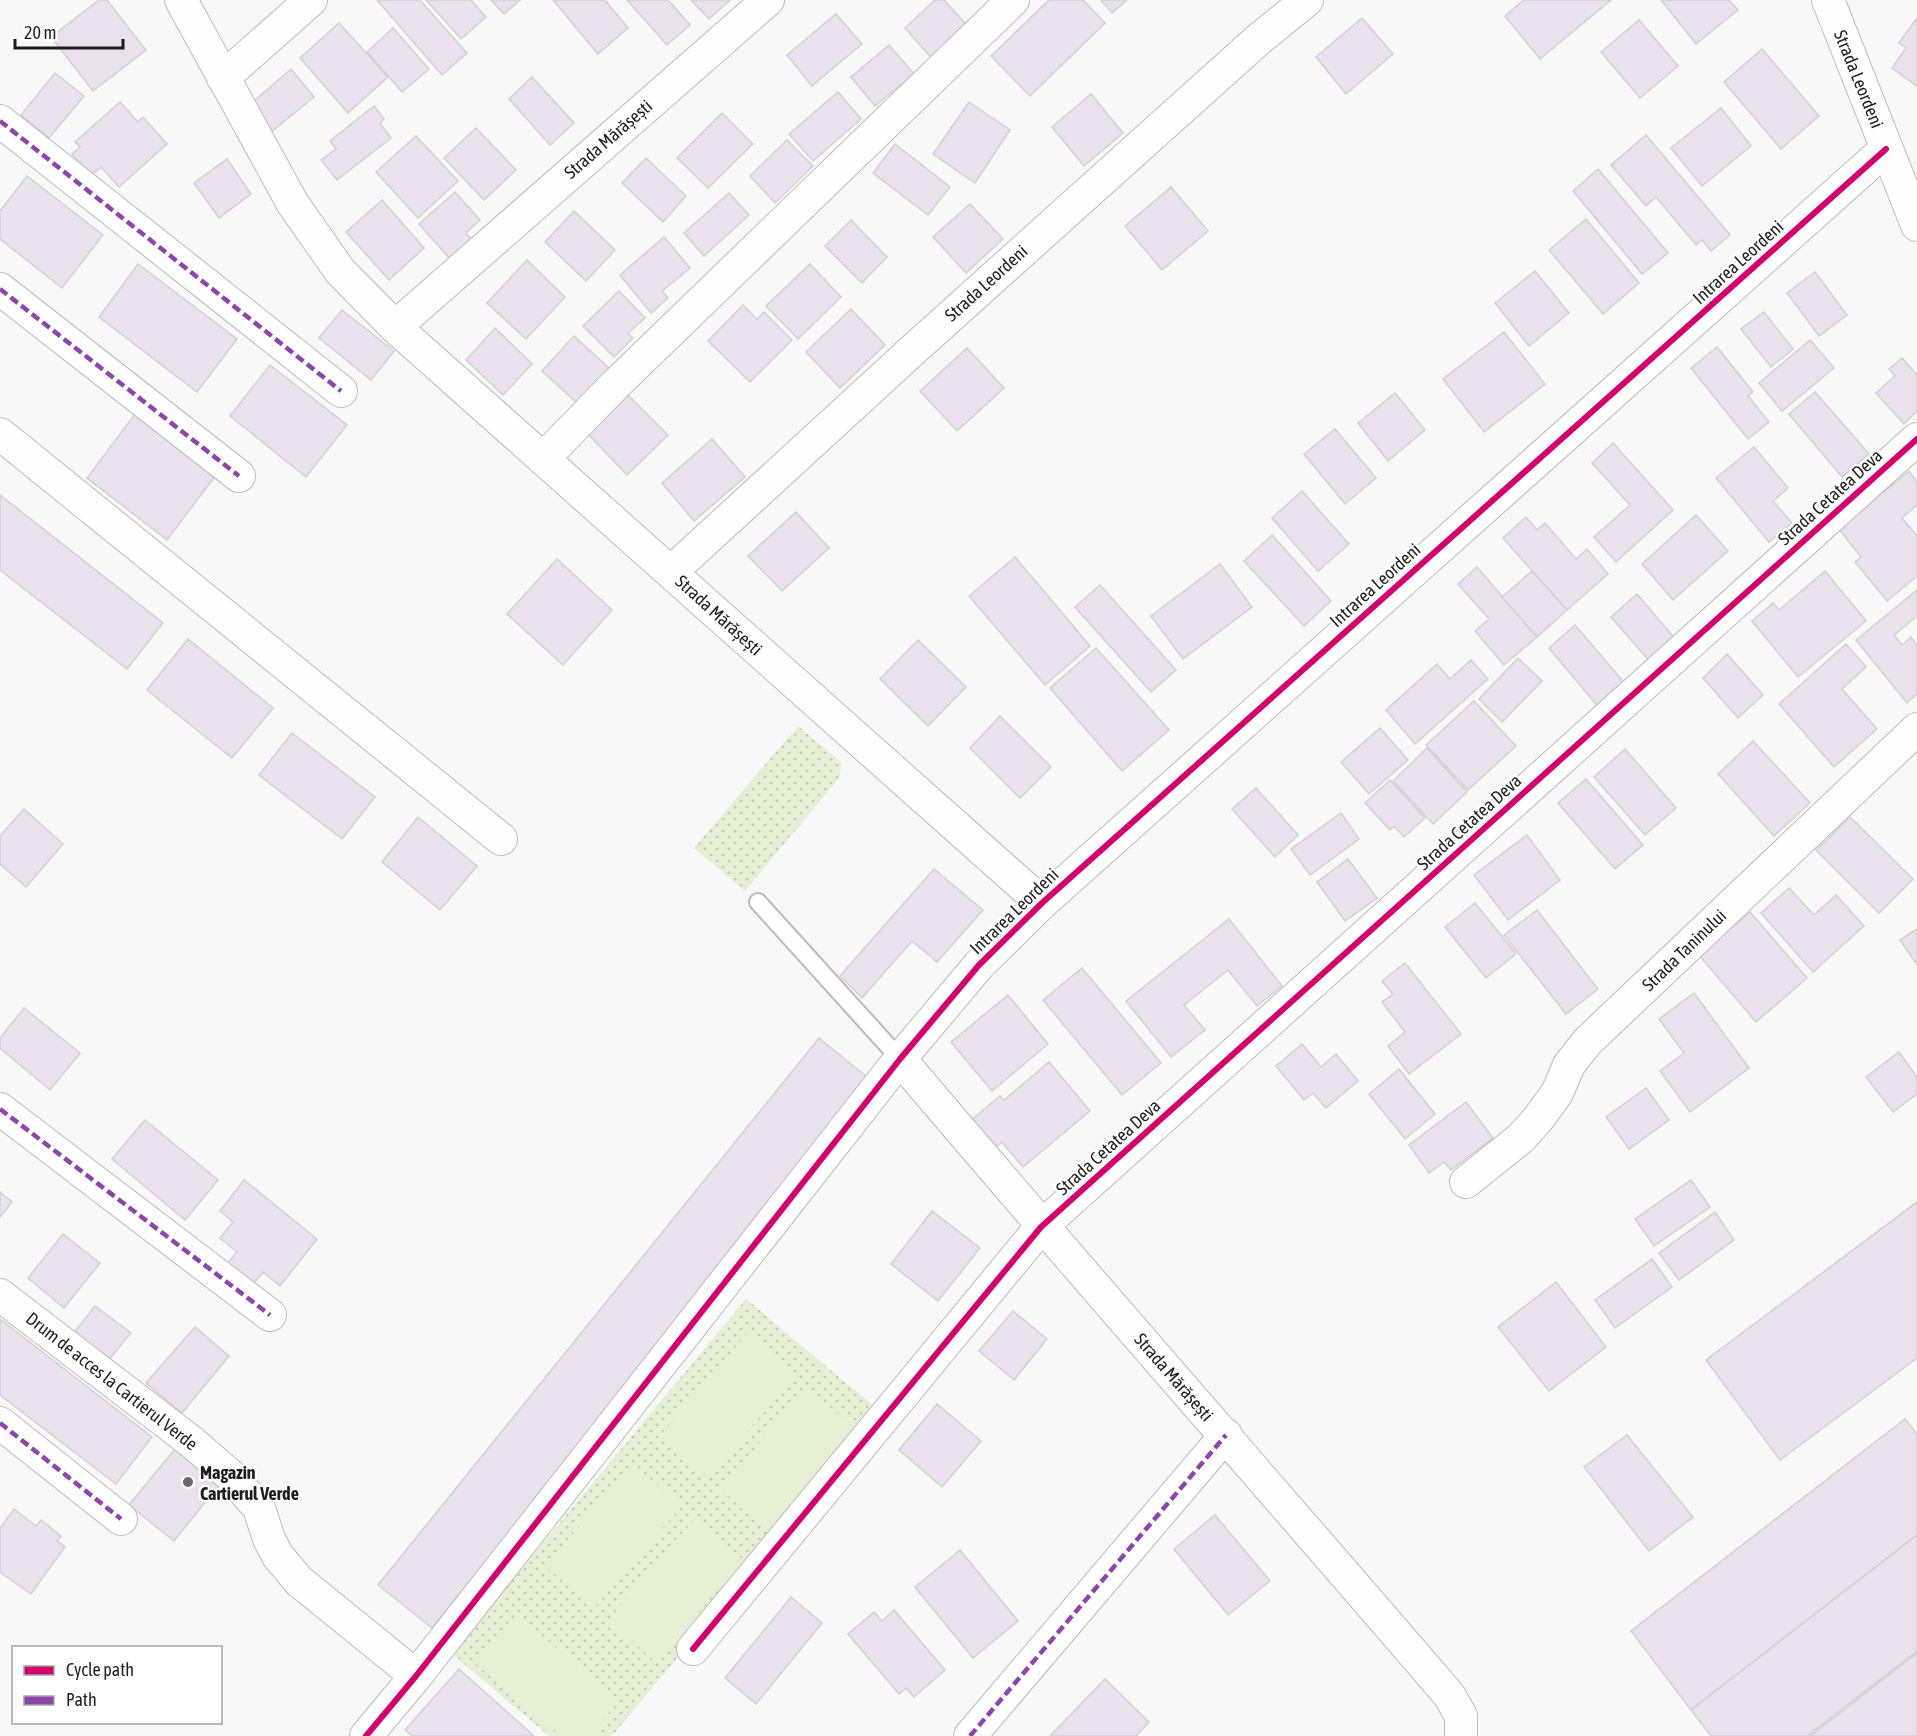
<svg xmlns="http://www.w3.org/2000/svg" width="1917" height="1736" viewBox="0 0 1917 1736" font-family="'Asap Condensed',sans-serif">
  <defs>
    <pattern id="park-dots" width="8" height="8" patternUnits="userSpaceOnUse" patternTransform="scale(1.5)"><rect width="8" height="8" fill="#e4efd4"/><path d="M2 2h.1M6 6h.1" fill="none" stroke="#c3ccb6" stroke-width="1.8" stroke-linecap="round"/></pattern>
  </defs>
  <rect width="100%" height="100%" fill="#f8f8f8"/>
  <g fill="url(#park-dots)">
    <polygon points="798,726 841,762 840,777 745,891 694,848"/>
    <polygon points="746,1299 882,1413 612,1736 549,1736 451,1653"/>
  </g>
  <g fill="#e4efd4">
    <polygon points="748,1333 796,1375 709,1477 660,1435"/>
    <polygon points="807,1387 856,1429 768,1531 720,1489"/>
    <polygon points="633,1464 682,1506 594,1608 545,1566"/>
    <polygon points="695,1518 743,1560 656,1662 608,1620"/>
    <polygon points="516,1614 619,1701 590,1736 561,1736 475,1663"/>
  </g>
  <g fill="#ebe1ee" stroke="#d2d1d2" stroke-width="1.5">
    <polygon points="99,0 107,0 146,50 93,91 51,37"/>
    <polygon points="377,0 420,0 467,53 442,75"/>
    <polygon points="426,0 471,0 486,17 461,39"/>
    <polygon points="491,0 520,0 504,14"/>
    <polygon points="553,0 605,0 628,28 598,54"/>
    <polygon points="627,0 668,0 690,25 667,45"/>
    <polygon points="691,0 730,0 709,19"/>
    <polygon points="935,0 944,0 971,30 935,62 905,28"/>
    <polygon points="1049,0 1083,0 1105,23 1030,96 991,56"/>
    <polygon points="1101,0 1127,0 1112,13"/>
    <polygon points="1524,0 1611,0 1540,59 1505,16"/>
    <polygon points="1661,0 1729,0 1738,10 1696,44"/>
    <polygon points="836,14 862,44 812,86 787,55"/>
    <polygon points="1362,18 1393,54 1346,94 1316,57"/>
    <polygon points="1917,18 1917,86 1892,68 1906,48 1899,43"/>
    <polygon points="1639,20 1678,66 1640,98 1601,52"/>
    <polygon points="339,23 388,77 348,113 300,58"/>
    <polygon points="393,28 429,69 402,92 367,52"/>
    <polygon points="889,45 914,74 875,106 851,77"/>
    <polygon points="1762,49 1819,116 1781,149 1724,82"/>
    <polygon points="291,69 314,97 269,134 247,107"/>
    <polygon points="55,73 84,96 49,138 21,115"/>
    <polygon points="532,77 574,123 550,145 509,99"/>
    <polygon points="838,92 861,119 813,161 789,134"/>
    <polygon points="1091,94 1123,133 1084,166 1052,127"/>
    <polygon points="120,102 138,122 143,117 167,144 119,187 101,167 92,175 72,154 80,147 75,142"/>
    <polygon points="969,102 1010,130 975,183 933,154"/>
    <polygon points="374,106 384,119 380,123 391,138 337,180 321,160 336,149 330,141"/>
    <polygon points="1721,108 1751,146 1702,186 1671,148"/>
    <polygon points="722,113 753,144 708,188 677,158"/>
    <polygon points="476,128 516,170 484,200 444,158"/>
    <polygon points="1646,135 1730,235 1711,251 1702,240 1696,245 1656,197 1646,206 1611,165"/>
    <polygon points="416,136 458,181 418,218 376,172"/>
    <polygon points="787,140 813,166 775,203 750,176"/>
    <polygon points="895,144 950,187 928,215 873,173"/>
    <polygon points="646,158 686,196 663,222 622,183"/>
    <polygon points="227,159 251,194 219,218 194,183"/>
    <polygon points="1598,169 1668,253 1642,274 1573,191"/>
    <polygon points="27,176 103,235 62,288 0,239 0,211"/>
    <polygon points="1171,187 1208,231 1162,270 1125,226"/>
    <polygon points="455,192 480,220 466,233 473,241 451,260 419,224"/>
    <polygon points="729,193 749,215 704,256 684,233"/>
    <polygon points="382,200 424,248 389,280 346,232"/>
    <polygon points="970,204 1003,239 966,273 933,237"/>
    <polygon points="574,211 615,250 586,281 545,242"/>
    <polygon points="1586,219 1639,283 1603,314 1549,250"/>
    <polygon points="851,220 887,257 862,283 825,246"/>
    <polygon points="664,237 690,268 662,291 668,298 651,313 620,275"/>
    <polygon points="527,260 565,297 526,339 487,303"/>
    <polygon points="138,264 237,339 197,392 99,317"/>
    <polygon points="810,264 841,297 798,339 766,306"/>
    <polygon points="1535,271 1569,313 1529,346 1495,303"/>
    <polygon points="1815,272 1847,315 1819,336 1787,293"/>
    <polygon points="619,291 645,318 628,333 633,338 614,357 583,326"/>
    <polygon points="743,305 757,319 764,312 792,340 750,382 708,341"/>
    <polygon points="851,309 885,345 840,388 806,352"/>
    <polygon points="342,310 394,351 371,380 319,338"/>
    <polygon points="1764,312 1793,349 1771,367 1741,329"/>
    <polygon points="495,328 532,364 503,395 466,360"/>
    <polygon points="1504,332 1545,384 1484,432 1443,379"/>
    <polygon points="574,336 610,369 578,404 542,371"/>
    <polygon points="1810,340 1834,368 1782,411 1759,383"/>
    <polygon points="1717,347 1753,392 1748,396 1769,422 1748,439 1691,368"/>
    <polygon points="967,348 1004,388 957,431 920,391"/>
    <polygon points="1902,358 1917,375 1917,411 1904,424 1876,393 1895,376 1889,369"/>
    <polygon points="270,365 347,425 306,477 230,416"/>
    <polygon points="1815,392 1869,454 1842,477 1789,414"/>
    <polygon points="1395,393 1425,430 1388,461 1358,423"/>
    <polygon points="628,395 668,435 627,475 588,434"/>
    <polygon points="138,410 219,471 167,540 87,478"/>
    <polygon points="1335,429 1376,478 1345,504 1304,454"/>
    <polygon points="712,439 745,477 694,521 662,483"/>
    <polygon points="1613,443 1673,510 1616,562 1594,537 1630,505 1592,463"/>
    <polygon points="1754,447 1788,488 1773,501 1792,523 1769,542 1716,478"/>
    <polygon points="1909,471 1917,482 1917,505 1902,518 1917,536 1917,576 1887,601 1855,562 1861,557 1839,529"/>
    <polygon points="1302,491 1349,544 1318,571 1272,518"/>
    <polygon points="0,495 163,623 127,669 0,570"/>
    <polygon points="796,512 829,548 782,591 748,556"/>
    <polygon points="1696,515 1728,551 1673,600 1642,564"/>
    <polygon points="1526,517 1537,530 1545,523 1576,559 1587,549 1608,574 1567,610 1503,538"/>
    <polygon points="1272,535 1331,601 1304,626 1244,561"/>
    <polygon points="1015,557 1090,646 1045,685 969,596"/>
    <polygon points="557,559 612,610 563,665 507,614"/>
    <polygon points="1220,564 1252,607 1183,659 1151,616"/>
    <polygon points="1477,567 1537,637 1504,665 1475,631 1489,619 1458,584"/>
    <polygon points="1532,571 1567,610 1537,637 1502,597"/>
    <polygon points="1825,571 1866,621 1798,677 1752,621 1773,603 1779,610"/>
    <polygon points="1100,585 1176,670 1151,692 1075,607"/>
    <polygon points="1917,590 1917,616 1894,635 1902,645 1911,637 1917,645 1917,694 1907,703 1856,640"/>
    <polygon points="1637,594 1677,641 1652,664 1611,617"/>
    <polygon points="1575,625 1627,686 1600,709 1549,648"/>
    <polygon points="188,639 273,708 232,758 147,690"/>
    <polygon points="918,640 966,687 928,726 880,679"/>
    <polygon points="1846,644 1866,667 1842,689 1877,729 1834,767 1779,704"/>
    <polygon points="1096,648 1169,730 1122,771 1050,688"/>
    <polygon points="1727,654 1763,695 1738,718 1703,678"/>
    <polygon points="1518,658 1542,681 1502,722 1479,699"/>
    <polygon points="1471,660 1488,679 1415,744 1386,710 1437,664 1450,679"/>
    <polygon points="1474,701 1516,746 1468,790 1426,745"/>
    <polygon points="1000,716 1051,767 1020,798 970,748"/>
    <polygon points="1380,728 1408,760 1369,794 1341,762"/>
    <polygon points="292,733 375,797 342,839 259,775"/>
    <polygon points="1753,741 1810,803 1774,836 1718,774"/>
    <polygon points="1427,748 1467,792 1433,824 1393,781"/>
    <polygon points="1625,749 1676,808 1645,835 1594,777"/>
    <polygon points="1586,779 1643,845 1615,869 1558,803"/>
    <polygon points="1390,780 1425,818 1404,837 1394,826 1390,830 1365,803"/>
    <polygon points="1256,788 1298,835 1275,857 1232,809"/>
    <polygon points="24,809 63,844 26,887 0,864 0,836"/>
    <polygon points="1341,813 1359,839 1310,875 1291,849"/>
    <polygon points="418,817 477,866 440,910 382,862"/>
    <polygon points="1850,817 1913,879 1879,913 1816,850"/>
    <polygon points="1527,835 1560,880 1508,920 1474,875"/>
    <polygon points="1348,859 1377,898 1345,921 1317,882"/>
    <polygon points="934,869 983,910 937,962 912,941 862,998 840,976"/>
    <polygon points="1789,888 1814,915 1836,895 1864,926 1813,972 1761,913"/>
    <polygon points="1475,903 1516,954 1486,978 1445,927"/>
    <polygon points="1537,910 1598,989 1566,1014 1504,935"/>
    <polygon points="1750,912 1807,978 1756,1022 1699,955"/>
    <polygon points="1229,919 1282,986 1257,1006 1228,970 1184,1005 1205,1030 1171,1057 1126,1001"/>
    <polygon points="1917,929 1917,965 1900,940"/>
    <polygon points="1405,963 1461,1034 1409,1074 1388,1046 1405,1032 1382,1002 1393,994 1382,981"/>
    <polygon points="1082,968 1161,1063 1122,1095 1043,1000"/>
    <polygon points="1694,993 1749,1068 1690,1112 1660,1071 1684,1053 1659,1019"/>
    <polygon points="1008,995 1048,1044 992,1091 951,1042"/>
    <polygon points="24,1008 80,1053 50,1090 0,1048 0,1038"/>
    <polygon points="819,1038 872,1081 432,1628 378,1585"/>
    <polygon points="1302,1044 1321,1067 1336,1054 1358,1081 1326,1108 1313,1093 1304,1100 1276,1066"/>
    <polygon points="1899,1052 1917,1077 1917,1094 1893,1112 1866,1077"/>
    <polygon points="1049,1062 1090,1111 1023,1167 1002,1142 988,1154 965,1125 1000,1096 1004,1100"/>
    <polygon points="1399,1069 1435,1114 1405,1139 1369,1094"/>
    <polygon points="1646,1088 1669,1120 1629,1149 1606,1117"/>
    <polygon points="1466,1102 1493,1138 1451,1170 1444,1162 1429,1173 1409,1145"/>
    <polygon points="145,1120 218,1180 185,1220 112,1159"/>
    <polygon points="244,1180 317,1239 280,1286 263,1272 253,1284 227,1264 237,1252 220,1238 233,1222 220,1211"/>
    <polygon points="1691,1180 1710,1207 1654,1246 1635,1219"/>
    <polygon points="0,1192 12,1202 0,1217"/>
    <polygon points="1917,1202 1917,1358 1780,1460 1706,1360"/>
    <polygon points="932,1211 980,1248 938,1301 891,1264"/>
    <polygon points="1715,1212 1734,1240 1679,1280 1659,1253"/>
    <polygon points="63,1234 100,1263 64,1308 28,1278"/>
    <polygon points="1652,1259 1672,1287 1615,1328 1595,1300"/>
    <polygon points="1556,1282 1606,1347 1549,1391 1498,1327"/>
    <polygon points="95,1306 131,1333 107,1362 72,1335"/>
    <polygon points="1013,1311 1047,1339 1014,1380 979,1351"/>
    <polygon points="0,1319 152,1437 116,1484 0,1395"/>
    <polygon points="195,1327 229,1356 182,1413 146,1383"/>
    <polygon points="937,1404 981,1441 942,1487 899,1450"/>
    <polygon points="1905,1419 1917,1434 1917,1535 1691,1710 1631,1631"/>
    <polygon points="1627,1435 1693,1517 1649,1551 1584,1467"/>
    <polygon points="175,1449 219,1485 174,1541 129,1505"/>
    <polygon points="14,1509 36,1526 41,1520 61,1536 57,1541 65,1547 31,1594 0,1572 0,1528"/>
    <polygon points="1215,1515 1270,1581 1228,1615 1174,1549"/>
    <polygon points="1917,1535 1917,1651 1807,1736 1711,1736 1691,1710"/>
    <polygon points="960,1550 1018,1621 973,1658 915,1587"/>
    <polygon points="791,1597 822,1623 756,1704 725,1678"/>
    <polygon points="894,1610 945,1670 914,1697 906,1688 899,1694 848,1634 874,1612 882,1621"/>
    <polygon points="1917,1653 1917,1736 1810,1736"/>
    <polygon points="459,1669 534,1736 412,1736 405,1730"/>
    <polygon points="1105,1679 1149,1722 1136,1736 1053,1736 1051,1735"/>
  </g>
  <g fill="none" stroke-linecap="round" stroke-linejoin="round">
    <g stroke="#bcbcbc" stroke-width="20">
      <polyline id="lane" points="758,902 900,1059"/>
    </g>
    <g stroke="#bcbcbc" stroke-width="34">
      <g id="street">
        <polyline points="181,0 293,204 340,271 395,327 1042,903"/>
        <polyline points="1828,0 1917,225"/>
        <polyline points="223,78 311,0"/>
        <polyline points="0,121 341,391"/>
        <polyline points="0,289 239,476"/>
        <polyline points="395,327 768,0"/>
        <polyline points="0,434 501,839"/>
        <polyline points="543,459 615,385 1013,0"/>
        <polyline points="671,572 914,349 1259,39 1307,0"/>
        <path d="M 900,1059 C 1081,1273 1267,1483 1449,1695 L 1461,1716 L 1461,1736"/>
        <polyline points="0,1109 270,1315"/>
        <polyline points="1466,1182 1521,1138 1538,1119 1557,1093 1569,1065 1587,1042 1917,729"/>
        <polyline points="0,1295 193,1443 231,1476 259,1508 269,1539 278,1556 299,1581 416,1676"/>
        <polyline points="0,1423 121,1519"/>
        <polyline points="693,1649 1041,1227 1917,439"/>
        <polyline points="366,1736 416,1676 900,1059 979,965 1042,903 1886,149"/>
        <polyline points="970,1736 1226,1435"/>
      </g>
    </g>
    <use href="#lane" stroke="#fefefe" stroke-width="16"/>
    <use href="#street" stroke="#fefefe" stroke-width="32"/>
    <g stroke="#8e44ad" stroke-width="4.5" stroke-dasharray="9 4.5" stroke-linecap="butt">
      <polyline points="0,121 341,391"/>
      <polyline points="0,289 239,476"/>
      <polyline points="0,1109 270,1315"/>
      <polyline points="0,1423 121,1519"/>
      <polyline points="970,1736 1226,1435"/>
    </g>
    <g stroke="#fff" stroke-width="10">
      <g id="cycleway">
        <polyline points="693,1649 1041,1227 1917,439"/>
        <polyline points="366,1736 416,1676 900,1059 979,965 1042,903 1886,149"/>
      </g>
    </g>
    <use href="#cycleway" stroke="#d6006c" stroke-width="6"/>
  </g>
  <circle fill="#6a6a6b" stroke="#fff" stroke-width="2" cx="188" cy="1482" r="6"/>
  <g text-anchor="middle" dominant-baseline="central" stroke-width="4.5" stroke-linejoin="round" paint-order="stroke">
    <g font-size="18" fill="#1e1e1f" stroke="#fff">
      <text transform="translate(1859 79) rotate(68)">Strada Leordeni</text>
      <text transform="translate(608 139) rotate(-41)">Strada Mărășești</text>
      <text transform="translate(1738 262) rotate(-42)">Intrarea Leordeni</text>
      <text transform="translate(986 283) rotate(-42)">Strada Leordeni</text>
      <text transform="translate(1830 497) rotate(-42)">Strada Cetatea Deva</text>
      <text transform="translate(1375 585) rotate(-42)">Intrarea Leordeni</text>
      <text transform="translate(719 615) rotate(42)">Strada Mărășești</text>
      <text transform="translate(1469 822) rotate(-42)">Strada Cetatea Deva</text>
      <text transform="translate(1014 911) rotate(-44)">Intrarea Leordeni</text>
      <text transform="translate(1684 950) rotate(-44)">Strada Taninului</text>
      <text transform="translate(1108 1147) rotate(-42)">Strada Cetatea Deva</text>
      <text transform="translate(1174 1377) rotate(49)">Strada Mărășești</text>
      <text transform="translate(112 1381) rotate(38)">Drum de acces la Cartierul Verde</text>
    </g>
    <g font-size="18" font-weight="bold" fill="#1e1e1f" stroke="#fff" text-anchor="start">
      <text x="200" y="1472">Magazin<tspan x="200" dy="21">Cartierul Verde</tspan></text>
    </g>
  </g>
  <rect x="12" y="1646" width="210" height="78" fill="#ffffff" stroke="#a5a5a5" stroke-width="1.5"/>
  <rect x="24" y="1666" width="30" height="9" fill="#d6006c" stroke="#a5a5a5" stroke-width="1.5"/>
  <text x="66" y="1676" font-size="18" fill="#1e1e1f">Cycle path</text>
  <rect x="24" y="1696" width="30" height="9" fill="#8e44ad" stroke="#a5a5a5" stroke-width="1.5"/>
  <text x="66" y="1706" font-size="18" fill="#1e1e1f">Path</text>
  <path d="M15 39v9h108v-9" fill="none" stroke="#1e1e1f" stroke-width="3"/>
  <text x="24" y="39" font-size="18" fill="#1e1e1f" stroke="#ffffff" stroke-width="4.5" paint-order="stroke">20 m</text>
</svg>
